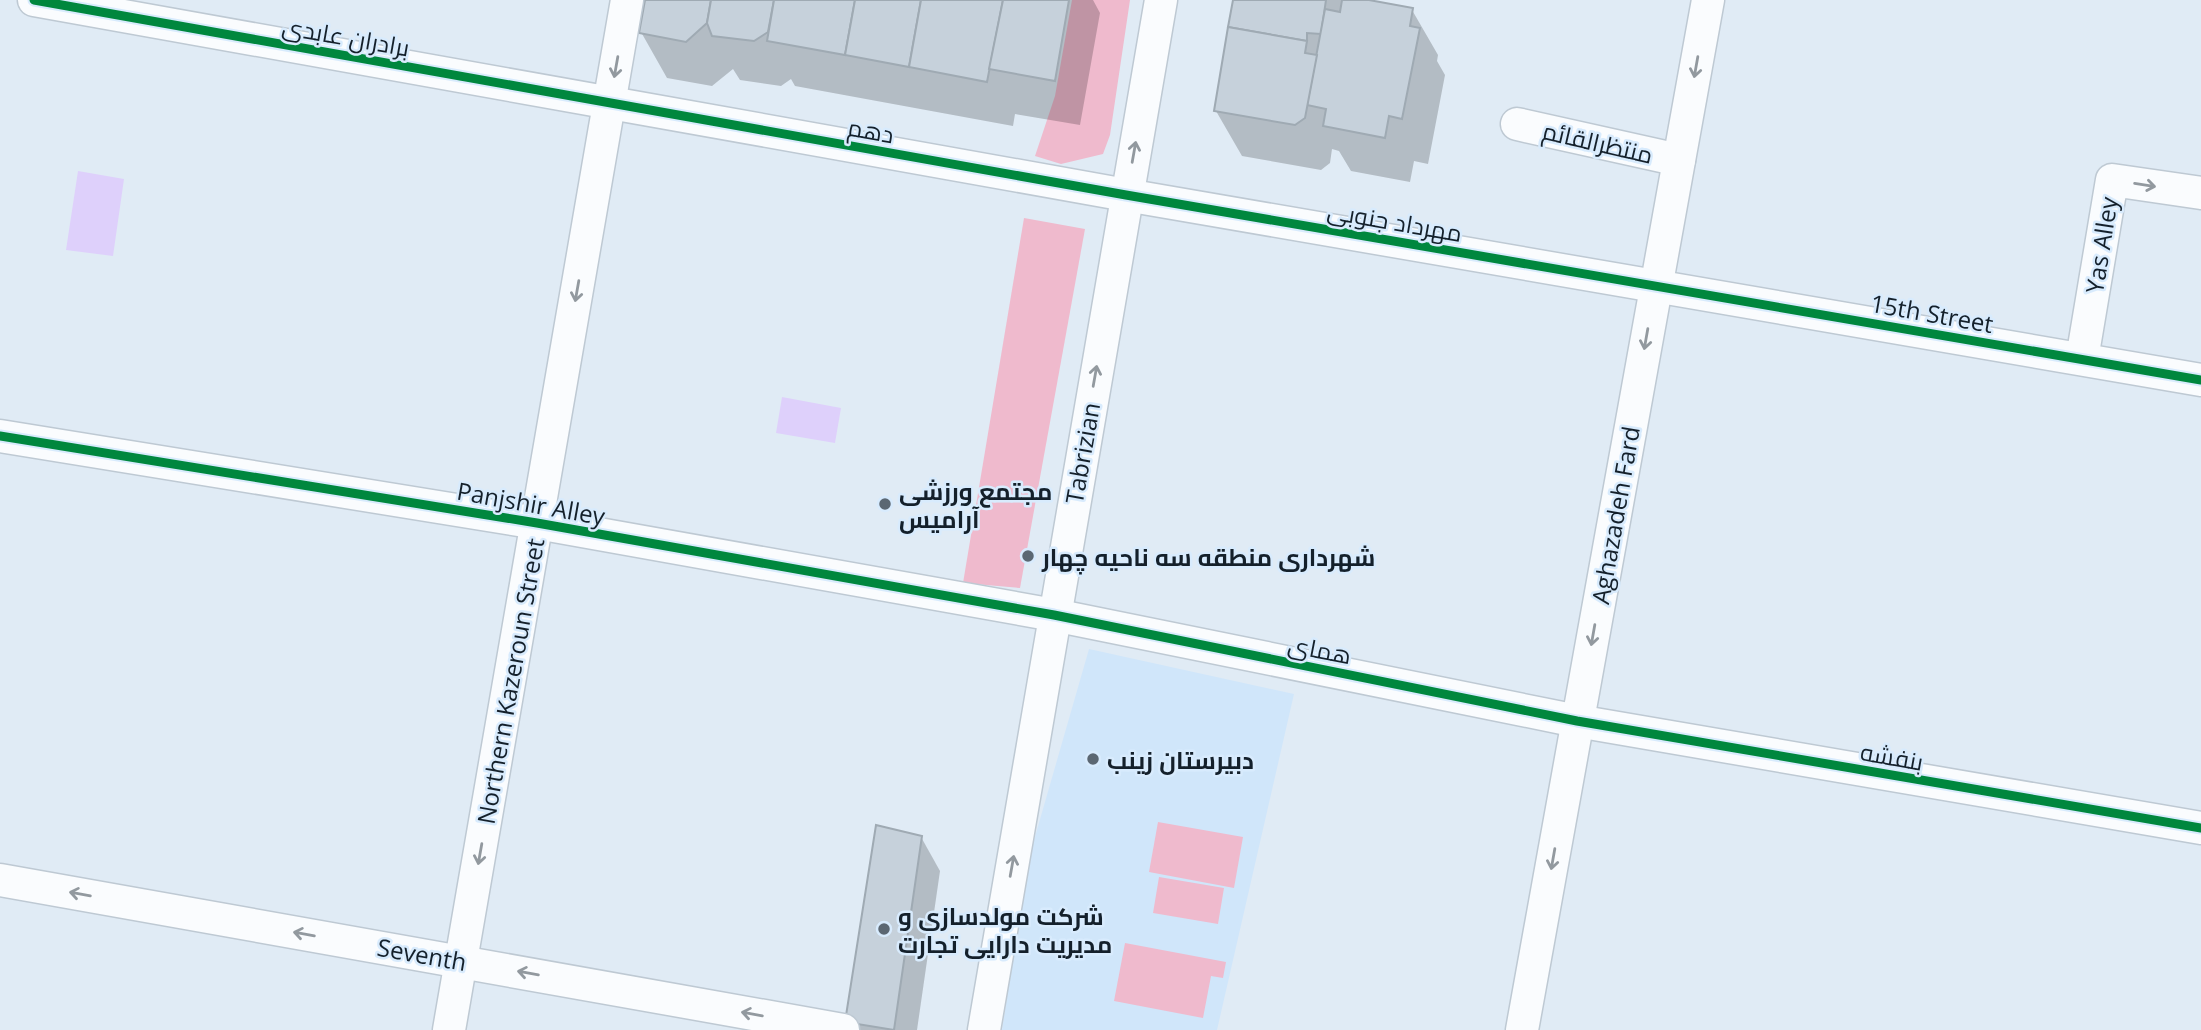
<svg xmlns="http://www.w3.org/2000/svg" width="2201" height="1030" viewBox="0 0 2201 1030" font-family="'Open Sans',Cairo,sans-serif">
  <rect width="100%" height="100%" fill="#e0ebf5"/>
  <polygon fill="#d0e6fa" points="1089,649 1294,694 1217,1030 1002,1030 1028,861"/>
  <g fill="#efbacd">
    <polygon points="1072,0 1130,0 1110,135 1103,154 1061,164 1035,156 1055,96"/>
    <polygon points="1024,218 1085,229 1020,588 963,583"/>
    <polygon points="1158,822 1243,837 1234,888 1149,872"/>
    <polygon points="1159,877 1224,888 1218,924 1153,913"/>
    <polygon points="1125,943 1226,962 1223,978 1211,976 1203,1018 1114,1001"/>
  </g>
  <g fill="#ded0fb">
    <polygon points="78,171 124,179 113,256 66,250"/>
    <polygon points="782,397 841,408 835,443 776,433"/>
  </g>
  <g fill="#0003">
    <polygon points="646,0 1093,0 1100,13 1080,125 1015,114 1013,126 795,86 791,79 781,86 740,80 733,69 712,86 667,78 641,32"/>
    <polygon points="1235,0 1359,0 1412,10 1438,55 1437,61 1445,75 1428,164 1414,161 1410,182 1351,171 1339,151 1332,149 1330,163 1321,170 1242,156 1216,111"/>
    <polygon points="921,837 940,871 917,1030 852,1030"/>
  </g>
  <g fill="#c6d1db" stroke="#9faab3" stroke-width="2">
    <polygon points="645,0 711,0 707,23 686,42 639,33"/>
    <polygon points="711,0 774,0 768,32 754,41 712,36 707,23"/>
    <polygon points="774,0 855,0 845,55 767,41"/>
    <polygon points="855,0 921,0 909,67 845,55"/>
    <polygon points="921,0 1003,0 987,82 909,67"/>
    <polygon points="1003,0 1069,0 1055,81 989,69"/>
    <polygon points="1233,0 1326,0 1321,34 1307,33 1307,41 1228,27"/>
    <polygon points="1342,0 1369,0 1413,8 1410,26 1420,28 1402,119 1389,116 1385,138 1323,126 1326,109 1307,105 1325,9 1340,12"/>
    <polygon points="1228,27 1307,41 1305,53 1317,55 1305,118 1295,125 1214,111"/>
    <polygon points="876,825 922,836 894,1030 845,1022"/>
  </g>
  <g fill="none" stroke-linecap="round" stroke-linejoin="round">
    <g stroke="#bec9d3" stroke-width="35">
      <g id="minor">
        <polyline points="34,0 1126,195 2201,380"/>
        <polyline points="1517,124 1679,160"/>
        <polyline points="2082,359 2112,180 2201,193"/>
        <polyline points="0,436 537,523 1054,615 1577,721 2201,828"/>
        <polyline points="0,880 843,1030"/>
        <polyline points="449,1030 627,0"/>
        <polyline points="984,1030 1161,0"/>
        <polyline points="1522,1030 1708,0"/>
      </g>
    </g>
    <use href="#minor" stroke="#fafcfe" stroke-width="32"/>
    <g stroke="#d8ebfd" stroke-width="13">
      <g id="cycleway">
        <polyline points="34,0 1126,195 2201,380"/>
        <polyline points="0,436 537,523 1054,615 1577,721 2201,828"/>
      </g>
    </g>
    <use href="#cycleway" stroke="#00873e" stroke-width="9"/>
  </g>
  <defs><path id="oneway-shaft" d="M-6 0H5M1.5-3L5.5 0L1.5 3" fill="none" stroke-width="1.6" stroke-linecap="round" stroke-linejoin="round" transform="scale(1.75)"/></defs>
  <g stroke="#92999f">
    <use href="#oneway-shaft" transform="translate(616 67) rotate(100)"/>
    <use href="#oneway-shaft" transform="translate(1696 67) rotate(100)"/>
    <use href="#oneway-shaft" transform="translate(1134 152) rotate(-80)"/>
    <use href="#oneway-shaft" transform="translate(2145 185) rotate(9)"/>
    <use href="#oneway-shaft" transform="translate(577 291) rotate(100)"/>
    <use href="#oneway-shaft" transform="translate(1646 339) rotate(100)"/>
    <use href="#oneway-shaft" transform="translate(1095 376) rotate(-80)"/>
    <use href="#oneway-shaft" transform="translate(1593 635) rotate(100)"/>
    <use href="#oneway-shaft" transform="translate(480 854) rotate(100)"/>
    <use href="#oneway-shaft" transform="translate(1553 859) rotate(100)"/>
    <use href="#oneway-shaft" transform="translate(1012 866) rotate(-80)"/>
    <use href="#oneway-shaft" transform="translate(80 894) rotate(-170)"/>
    <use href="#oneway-shaft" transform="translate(304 934) rotate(-170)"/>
    <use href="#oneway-shaft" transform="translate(528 973) rotate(-170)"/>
    <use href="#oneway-shaft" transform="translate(752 1014) rotate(-170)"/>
  </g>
  <g fill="#5b6772" stroke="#d8ebfd" stroke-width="2.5">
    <circle cx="885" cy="504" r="7"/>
    <circle cx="1028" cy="556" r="7"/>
    <circle cx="1093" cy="759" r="7"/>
    <circle cx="884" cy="929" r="7"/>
  </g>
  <g text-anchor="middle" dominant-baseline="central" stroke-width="5" stroke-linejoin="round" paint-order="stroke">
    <g font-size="24" fill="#14202b" stroke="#d8ebfd">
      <text transform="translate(346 36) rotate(10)">برادران عابدی</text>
      <text transform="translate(871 130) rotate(10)">دهم</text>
      <text transform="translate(1598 142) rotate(13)">منتظرالقائم</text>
      <text transform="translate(1395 221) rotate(10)">مهرداد جنوبی</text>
      <text transform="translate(2101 245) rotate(-81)">Yas Alley</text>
      <text transform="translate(1932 313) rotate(10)">15th Street</text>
      <text transform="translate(1082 453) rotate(-80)">Tabrizian</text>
      <text transform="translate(531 503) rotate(10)">Panjshir Alley</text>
      <text transform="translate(1615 515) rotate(-80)">Aghazadeh Fard</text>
      <text transform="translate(1320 649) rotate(11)">همای</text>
      <text transform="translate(510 681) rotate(-80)">Northern Kazeroun Street</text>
      <text transform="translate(1892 756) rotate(10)">بنفشه</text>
      <text transform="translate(422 954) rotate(10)">Seventh</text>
    </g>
    <g font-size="24" font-weight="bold" fill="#14202b" stroke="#d8ebfd" text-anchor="start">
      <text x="899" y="490">مجتمع ورزشی<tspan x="899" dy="28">آرامیس</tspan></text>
      <text x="1042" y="556">شهرداری منطقه سه ناحیه چهار</text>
      <text x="1107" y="759">دبیرستان زینب</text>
      <text x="898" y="915">شرکت مولدسازی و<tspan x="898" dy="28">مدیریت دارایی تجارت</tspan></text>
    </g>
  </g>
</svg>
